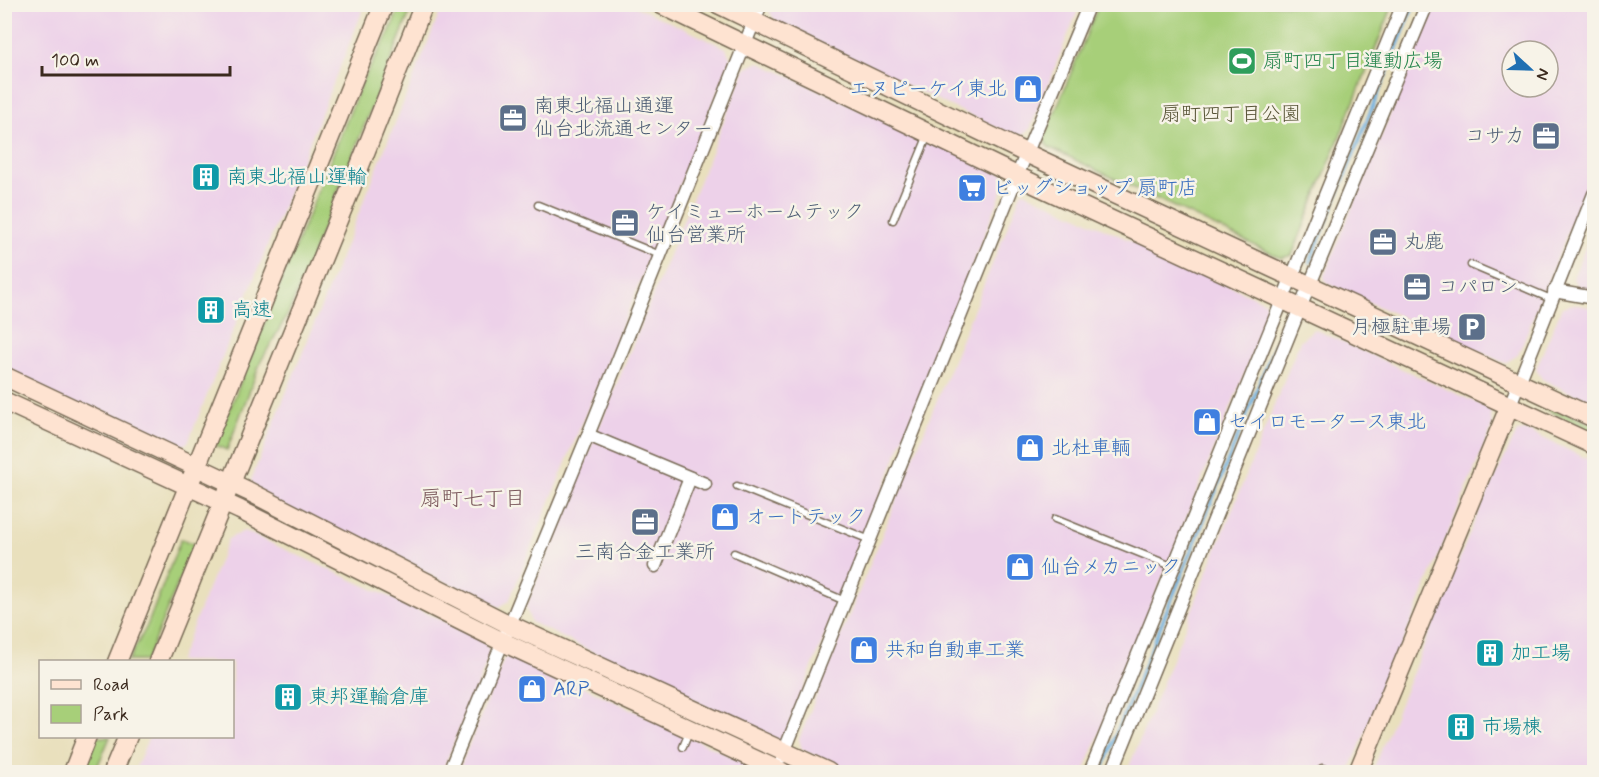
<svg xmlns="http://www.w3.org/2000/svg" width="1599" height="777" viewBox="0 0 1599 777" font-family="Mynerve,'Klee One',sans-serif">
  <rect width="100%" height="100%" fill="#f7f3e8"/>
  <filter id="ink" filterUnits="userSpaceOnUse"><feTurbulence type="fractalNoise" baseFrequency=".0167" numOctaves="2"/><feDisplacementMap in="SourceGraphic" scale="12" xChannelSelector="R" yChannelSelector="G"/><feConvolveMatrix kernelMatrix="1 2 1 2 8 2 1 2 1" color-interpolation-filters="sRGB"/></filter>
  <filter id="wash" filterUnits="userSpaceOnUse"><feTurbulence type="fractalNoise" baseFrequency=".008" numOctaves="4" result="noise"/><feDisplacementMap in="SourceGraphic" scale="24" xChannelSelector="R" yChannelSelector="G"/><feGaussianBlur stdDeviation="1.35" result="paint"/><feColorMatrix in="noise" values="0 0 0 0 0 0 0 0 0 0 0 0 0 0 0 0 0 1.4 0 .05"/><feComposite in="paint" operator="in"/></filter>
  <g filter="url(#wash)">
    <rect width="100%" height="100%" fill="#e9e0bd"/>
    <g fill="#edd1e9" fill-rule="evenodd">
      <polygon points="13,4 365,5 188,442 172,453 5,373 4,18"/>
      <polygon points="772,4 1080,5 1030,129 1018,138 776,23 769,10"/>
      <polygon points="443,5 632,5 726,48 731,60 509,601 499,607 259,495 251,480"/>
      <path d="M 1435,5 L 1594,5 L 1594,167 L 1518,355 L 1505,363 L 1326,283 L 1324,276 ZM 1512,51 L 1548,51 L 1548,87 L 1512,87 Z"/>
      <polygon points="758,62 1008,176 784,738 776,741 531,622 526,607 745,69"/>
      <polygon points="1022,191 1265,302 1268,315 1084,772 852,772 802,750 799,739"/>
      <polygon points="1594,226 1594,291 1578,288 1573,278"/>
      <polygon points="1573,304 1594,308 1594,404 1542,379 1536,369 1562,307"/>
      <polygon points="1314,329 1490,409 1492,427 1349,772 1127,772 1300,341"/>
      <polygon points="1528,431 1594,462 1594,772 1372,772 1478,513 1517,432"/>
      <polygon points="244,531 485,640 490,654 442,772 134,772 149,737 232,736 232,662 179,661 228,539"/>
      <polygon points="514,654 760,770 761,772 458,772 504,659"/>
    </g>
    <g fill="#a7cf79" stroke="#717c4c" stroke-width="1.5">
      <polygon points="1099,4 1393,5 1292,255 1281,258 1048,147 1044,139"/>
      <polygon points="401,5 413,5 289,312 261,361 227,450 215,445 363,80 389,33"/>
      <polygon points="1536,400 1594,425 1594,433 1541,407 1535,403"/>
      <polygon points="181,539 194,544 146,661 128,661 147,626"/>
      <polygon points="96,737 110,737 95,772 81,772"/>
    </g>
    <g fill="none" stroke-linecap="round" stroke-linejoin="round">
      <g stroke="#69aedf" stroke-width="4">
        <polyline points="1310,262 1414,4"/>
        <polyline points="1101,772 1285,321"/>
      </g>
    </g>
  </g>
  <g filter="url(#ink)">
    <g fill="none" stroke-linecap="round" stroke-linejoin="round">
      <g stroke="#786a56" stroke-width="9">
        <g id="lane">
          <polyline points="538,205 660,255"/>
          <polyline points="893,220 928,135"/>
          <polyline points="1471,265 1551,299"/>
          <polyline points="737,486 870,540"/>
          <polyline points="1055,519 1174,567"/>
          <polyline points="734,553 845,601"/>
          <polyline points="683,747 690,730"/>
          <polyline points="1322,768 1334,772"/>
        </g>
      </g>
      <g stroke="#786a56" stroke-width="15">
        <g id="street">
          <polyline points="1554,291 1594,298"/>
          <polyline points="1510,405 1594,194"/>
          <polyline points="588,435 705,484"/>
          <polyline points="655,566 690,478"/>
          <polyline points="782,757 1017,176 1089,4"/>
          <polyline points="449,772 588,435 761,4"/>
          <polyline points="1090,772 1403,4"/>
          <polyline points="1112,772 1300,308 1427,4"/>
        </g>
      </g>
      <g stroke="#786a56" stroke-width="21">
        <g id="secondary">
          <polyline points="660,4 1017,176 1594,445"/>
          <polyline points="718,4 1028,154 1594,418"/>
          <polyline points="4,376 248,491 510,625 828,772"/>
          <polyline points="4,401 240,510 503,642 782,772"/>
          <polyline points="117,662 384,4"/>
          <polyline points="158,662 349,193 424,4"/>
          <polyline points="73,772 87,736"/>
          <polyline points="113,772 128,736"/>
          <polyline points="1358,772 1510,405"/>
        </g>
      </g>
      <use href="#lane" stroke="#fff" stroke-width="6"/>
      <use href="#street" stroke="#fff" stroke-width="12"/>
      <use href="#secondary" stroke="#fee3d1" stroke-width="18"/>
    </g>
  </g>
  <defs>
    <g id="stadium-square" transform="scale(1.5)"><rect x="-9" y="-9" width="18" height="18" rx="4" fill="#2e9e5b" stroke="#f7f3e8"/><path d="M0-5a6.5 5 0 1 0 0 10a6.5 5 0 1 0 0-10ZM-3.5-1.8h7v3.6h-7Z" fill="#fff"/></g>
    <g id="shop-square" transform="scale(1.5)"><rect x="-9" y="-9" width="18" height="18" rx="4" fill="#3f7fe0" stroke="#f7f3e8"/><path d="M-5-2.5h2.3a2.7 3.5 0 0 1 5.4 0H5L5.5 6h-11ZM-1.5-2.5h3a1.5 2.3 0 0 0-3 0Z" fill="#fff"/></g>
    <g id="office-square" transform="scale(1.5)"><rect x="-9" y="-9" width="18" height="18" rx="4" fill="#5c6f8a" stroke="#f7f3e8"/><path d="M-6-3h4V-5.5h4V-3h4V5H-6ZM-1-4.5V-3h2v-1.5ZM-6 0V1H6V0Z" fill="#fff"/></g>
    <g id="building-square" transform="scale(1.5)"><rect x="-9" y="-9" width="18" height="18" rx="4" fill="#0f9aa8" stroke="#f7f3e8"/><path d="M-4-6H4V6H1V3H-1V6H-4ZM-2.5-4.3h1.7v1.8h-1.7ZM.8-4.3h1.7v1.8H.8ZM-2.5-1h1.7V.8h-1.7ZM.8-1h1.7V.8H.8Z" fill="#fff"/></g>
    <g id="supermarket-square" transform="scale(1.5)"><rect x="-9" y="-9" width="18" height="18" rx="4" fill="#3f7fe0" stroke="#f7f3e8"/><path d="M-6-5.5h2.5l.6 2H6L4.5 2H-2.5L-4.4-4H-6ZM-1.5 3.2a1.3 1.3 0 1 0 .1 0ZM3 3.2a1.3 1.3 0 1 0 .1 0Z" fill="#fff"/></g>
    <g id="parking-square" transform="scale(1.5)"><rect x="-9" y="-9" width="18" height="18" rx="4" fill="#5c6f8a" stroke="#f7f3e8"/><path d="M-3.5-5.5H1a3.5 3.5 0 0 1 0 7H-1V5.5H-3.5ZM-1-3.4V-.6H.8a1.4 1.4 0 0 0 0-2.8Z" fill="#fff"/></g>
  </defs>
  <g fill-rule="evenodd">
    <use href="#stadium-square" x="1242" y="61"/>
    <use href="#shop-square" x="1028" y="89"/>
    <use href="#office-square" x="513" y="118"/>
    <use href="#office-square" x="1546" y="136"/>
    <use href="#building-square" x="206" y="177"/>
    <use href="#supermarket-square" x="972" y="188"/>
    <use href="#office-square" x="625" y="223"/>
    <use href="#office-square" x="1383" y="242"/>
    <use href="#office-square" x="1417" y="287"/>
    <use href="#building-square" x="211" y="310"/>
    <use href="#parking-square" x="1472" y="327"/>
    <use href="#shop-square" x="1207" y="422"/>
    <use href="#shop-square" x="1030" y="448"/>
    <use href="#shop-square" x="725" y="517"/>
    <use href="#office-square" x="645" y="522"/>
    <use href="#shop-square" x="1020" y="567"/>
    <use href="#shop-square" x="864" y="650"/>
    <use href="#building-square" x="1490" y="653"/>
    <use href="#shop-square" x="532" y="689"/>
    <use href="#building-square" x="288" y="697"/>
    <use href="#building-square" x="1461" y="727"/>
  </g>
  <g text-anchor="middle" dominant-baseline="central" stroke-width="5" stroke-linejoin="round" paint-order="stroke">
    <g font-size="20" fill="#27864d" stroke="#f7f3e8" text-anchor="start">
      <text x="1263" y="61">扇町四丁目運動広場</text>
    </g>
    <g font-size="20" fill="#366cbe" stroke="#f7f3e8" text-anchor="start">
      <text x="1007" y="89" text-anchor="end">エヌピーケイ東北</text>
      <text x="993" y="188">ビッグショップ 扇町店</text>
      <text x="1228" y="422">セイロモータース東北</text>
      <text x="1051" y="448">北杜車輌</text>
      <text x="746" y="517">オートテック</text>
      <text x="1041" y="567">仙台メカニック</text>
      <text x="885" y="650">共和自動車工業</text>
      <text x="553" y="689">ARP</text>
    </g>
    <g font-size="20" fill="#4e5e75" stroke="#f7f3e8" text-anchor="start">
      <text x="534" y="106">南東北福山通運<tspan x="534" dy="23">仙台北流通センター</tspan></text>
      <text x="1525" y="136" text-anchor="end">コサカ</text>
      <text x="646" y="212">ケイミューホームテック<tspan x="646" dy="23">仙台営業所</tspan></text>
      <text x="1404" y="242">丸鹿</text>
      <text x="1438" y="287">コパロン</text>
      <text x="1451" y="327" text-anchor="end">月極駐車場</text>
      <text x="645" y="552" text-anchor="middle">三南合金工業所</text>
    </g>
    <g font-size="20" fill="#565335" stroke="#f7f3e8">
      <text x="1231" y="114">扇町四丁目公園</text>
    </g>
    <g font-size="20" fill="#0d838f" stroke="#f7f3e8" text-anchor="start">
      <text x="227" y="177">南東北福山運輸</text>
      <text x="232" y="310">高速</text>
      <text x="1511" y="653">加工場</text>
      <text x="309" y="697">東邦運輸倉庫</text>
      <text x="1482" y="727">市場棟</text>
    </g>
    <g font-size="21" fill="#785559" stroke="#f7f3e8">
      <text x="473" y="499">扇町七丁目</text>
    </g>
  </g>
  <rect width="1599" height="777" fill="none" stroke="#f7f3e8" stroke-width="24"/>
  <rect x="39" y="660" width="195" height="78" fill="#f7f3e8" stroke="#aca397" stroke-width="1.5"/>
  <rect x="51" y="680" width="30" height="9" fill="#fee3d1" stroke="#aca397" stroke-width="1.5"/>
  <text x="93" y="690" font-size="18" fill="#3b2a1e">Road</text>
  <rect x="51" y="705" width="30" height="18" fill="#a7cf79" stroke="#aca397" stroke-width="1.5"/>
  <text x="93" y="720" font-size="18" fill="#3b2a1e">Park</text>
  <g transform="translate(1530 69) rotate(112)"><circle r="28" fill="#f7f3e8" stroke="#aca397" stroke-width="1.5"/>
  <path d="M0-4.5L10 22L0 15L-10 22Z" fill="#1f6fb2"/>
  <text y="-9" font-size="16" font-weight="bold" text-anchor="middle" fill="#3b2a1e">N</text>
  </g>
  <path d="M42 66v9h188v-9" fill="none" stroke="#3b2a1e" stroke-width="3"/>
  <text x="51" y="66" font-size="18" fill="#3b2a1e" stroke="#f7f3e8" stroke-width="4.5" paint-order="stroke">100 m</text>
</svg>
